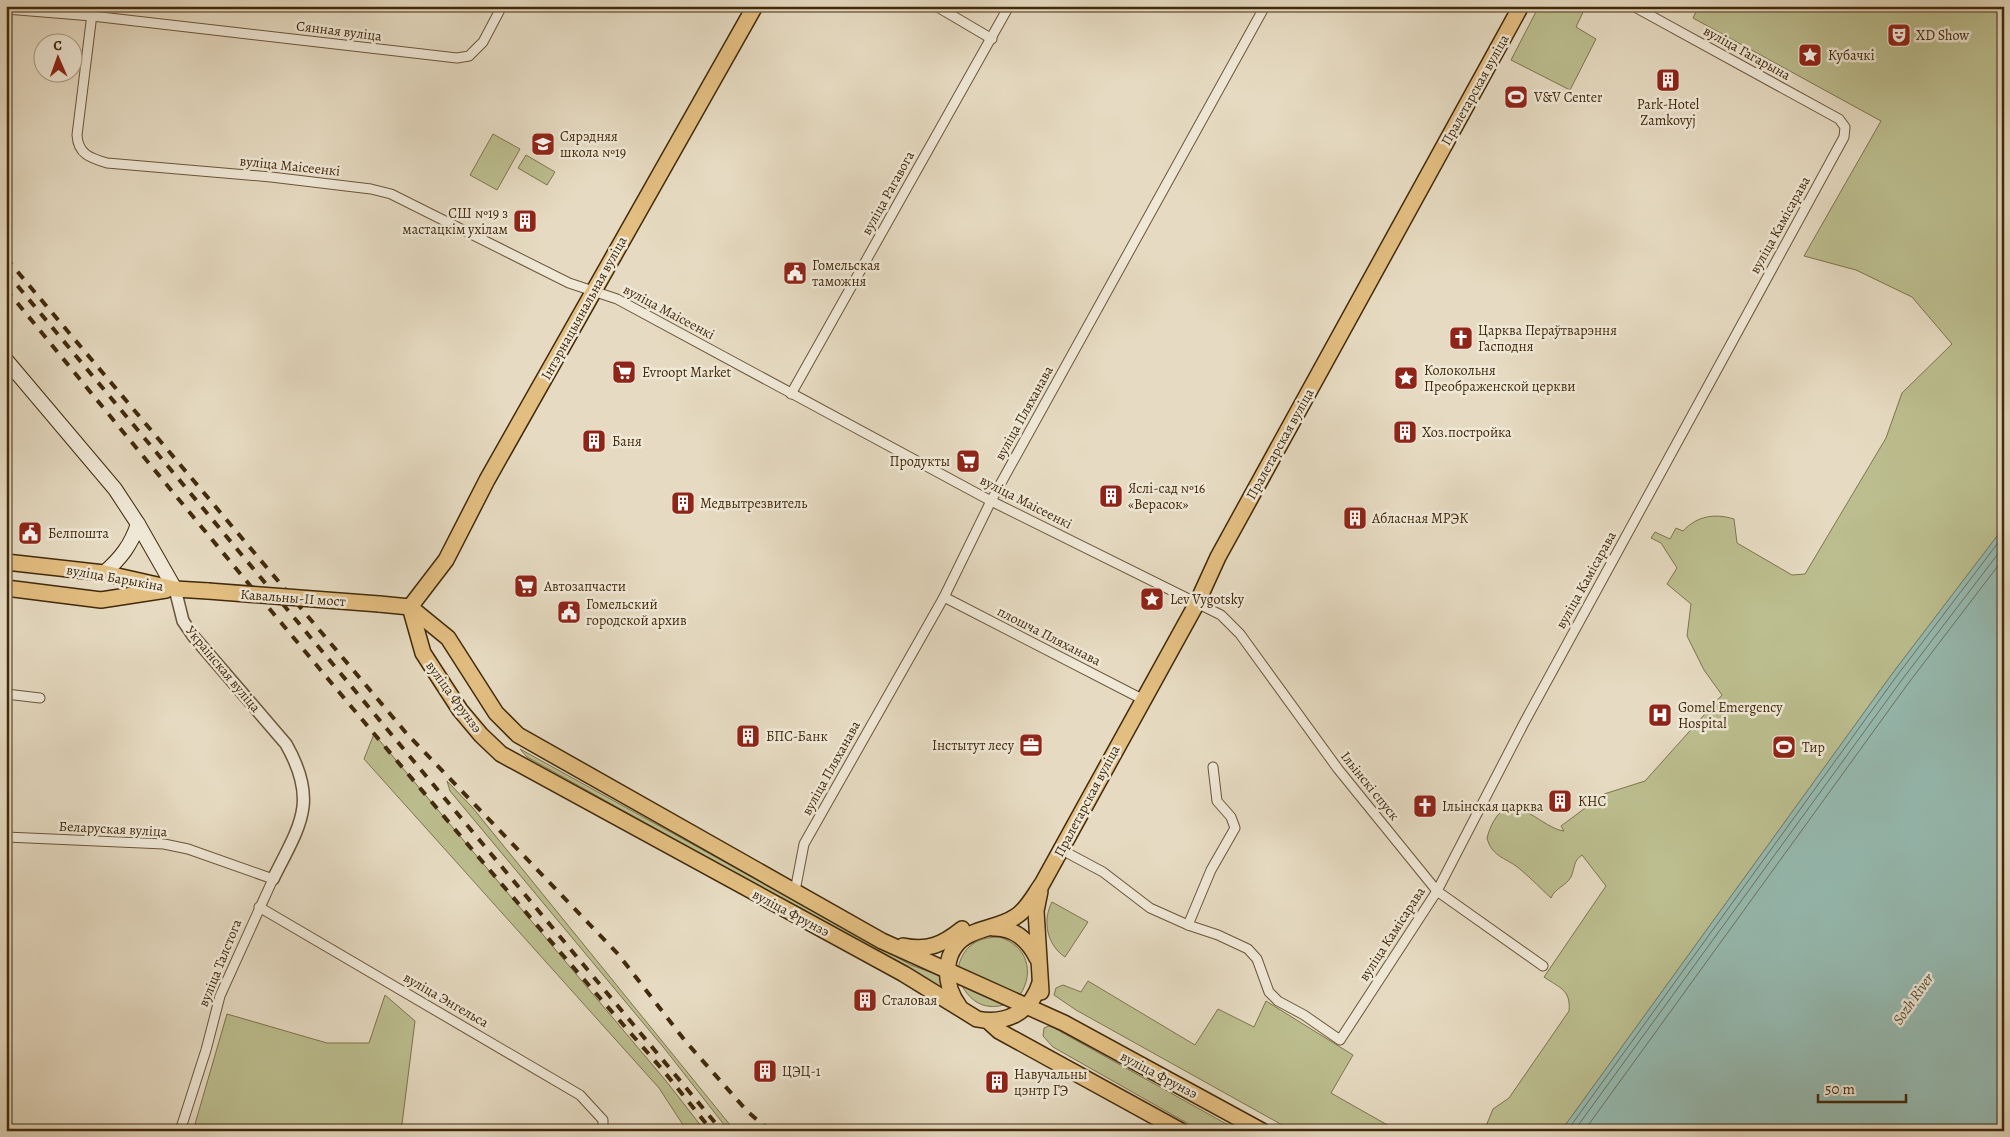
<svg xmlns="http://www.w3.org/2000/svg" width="2010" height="1137" viewBox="0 0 2010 1137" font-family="Alegreya,serif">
  <rect width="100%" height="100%" fill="#e6dbc2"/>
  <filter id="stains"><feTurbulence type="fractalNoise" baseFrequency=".004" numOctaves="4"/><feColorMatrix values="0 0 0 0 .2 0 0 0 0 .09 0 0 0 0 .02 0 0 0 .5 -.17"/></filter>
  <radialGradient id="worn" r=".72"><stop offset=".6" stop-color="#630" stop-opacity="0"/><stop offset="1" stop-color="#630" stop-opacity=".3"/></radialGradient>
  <g fill="#bcbe8f" stroke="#7f744d">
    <polygon points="1539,6 1586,6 1576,27 1596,39 1570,90 1511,60"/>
    <path d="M 1699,6 L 2004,6 L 2004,527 L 1892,674 L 1561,1131 L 1484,1131 L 1493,1109 L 1509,1098 L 1569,1011 C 1571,990 1560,988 1544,977 L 1606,886 L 1582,855 C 1573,861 1575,868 1571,877 C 1566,886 1555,888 1551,898 C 1541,889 1532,879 1521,870 C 1508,858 1492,858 1487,838 C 1489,830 1492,823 1497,816 C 1516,792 1543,829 1564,831 L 1561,826 L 1604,794 L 1645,781 L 1722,695 L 1704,670 L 1687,636 L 1691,604 L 1667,584 L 1677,568 L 1661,543 L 1651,538 L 1655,532 L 1670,539 L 1676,528 L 1683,531 C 1697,516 1714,513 1734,519 L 1737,543 L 1792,575 L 1805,574 L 1886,438 L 1902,393 L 1952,344 L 1912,297 L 1856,270 L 1804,256 L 1881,121 L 1693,18 Z"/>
    <polygon points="493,134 520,149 497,190 470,175"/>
    <polygon points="526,155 555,172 547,185 518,168"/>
    <polygon points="374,734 666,1081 705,1131 687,1131 659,1088 364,759"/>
    <polygon points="520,749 911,965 941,976 944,989 527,757"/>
    <polygon points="447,781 472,807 735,1131 729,1131 664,1048 450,791"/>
    <path d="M 1052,902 L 1088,922 L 1065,957 C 1047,945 1042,921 1052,902 Z"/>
    <path d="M 999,937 C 1027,945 1035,972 1020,995 L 958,969 C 962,947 977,937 999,937 Z"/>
    <polygon points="1088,981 1195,1045 1218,1009 1254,1027 1266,1001 1353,1055 1331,1093 1398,1131 1293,1131 1076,1010 1054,995 1056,988 1063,985 1081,992"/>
    <path d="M 961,984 L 1007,1004 C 986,1011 971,1003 961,984 Z"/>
    <polygon points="385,995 415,1021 402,1124 393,1131 193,1131 227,1014 327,1043 369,1043"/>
    <polygon points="1049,1026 1054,1028 1239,1131 1201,1131 1053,1047 1043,1036 1044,1028"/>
  </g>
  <polygon fill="#96bbb2" stroke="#74816f" points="2004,527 2004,1131 1561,1131 1892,674"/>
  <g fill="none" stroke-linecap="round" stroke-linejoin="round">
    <g stroke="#6c725e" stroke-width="1">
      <polyline points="1567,1131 1896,677 2004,535"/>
      <polyline points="1574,1131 1901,681 2004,546"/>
      <polyline points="1584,1131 1907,685 2004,558"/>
    </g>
    <g stroke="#6b5639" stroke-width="11">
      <g id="minor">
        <path d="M 93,6 L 77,135 C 78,154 90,158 107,163 L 271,177 L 371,189 L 391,194 L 569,283 L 617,299 L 991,501 L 1221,615 L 1240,634 L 1338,769 L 1437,891 L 1543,966"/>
        <polyline points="936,6 992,39"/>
        <polyline points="6,9 92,16 457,58 469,56 483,42 502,6"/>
        <polyline points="791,394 1009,6"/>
        <polyline points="944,597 1142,699"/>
        <polyline points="6,694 40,698"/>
        <polyline points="1213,767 1217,801 1231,817 1235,828 1211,870 1188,925 1218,935 1248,949 1257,959 1269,992 1278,1001 1304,1015 1340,1040 1437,891 1524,723 1844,137 1845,127 1839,119 1633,6"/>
        <polyline points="6,837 164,844 188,849 273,879 220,996 206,1050 180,1131"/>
        <polyline points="1060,849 1103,872 1150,908 1188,925"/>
        <polyline points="795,891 804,844 944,597 991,501 1265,6"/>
        <polyline points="259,907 580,1095 603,1120 603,1131"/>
      </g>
    </g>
    <g stroke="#6b5639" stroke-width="14">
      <path id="tertiary" d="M 175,589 L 183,621 L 194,637 L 286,744 C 319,802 300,825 273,879"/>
    </g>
    <g stroke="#422a0b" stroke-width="16">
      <g id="secondary">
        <polyline points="6,360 115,489 138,524 175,589"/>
        <path d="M 104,573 C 121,558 131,545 138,524"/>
      </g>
    </g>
    <g stroke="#422a0b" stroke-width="18">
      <g id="primary">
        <polyline points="6,562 104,573 175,589 208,591"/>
        <polyline points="6,588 101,600 166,590"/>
        <polyline points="379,604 410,607"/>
        <polyline points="410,607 448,638 496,713 518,735 882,941 1064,1023 1262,1131"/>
        <path d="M 410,607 L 423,653 L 460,710 L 481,735 L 501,754 L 904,974 L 977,1019 C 1006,1025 1031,1012 1040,983"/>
        <polyline points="410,607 446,560 487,480 755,6"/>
        <polyline points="1040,891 1036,911 1041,992"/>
        <path d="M 993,928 C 1014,927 1029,941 1037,958"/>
        <path d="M 903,946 C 928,951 942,945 962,929"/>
        <path d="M 959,1006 C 942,983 942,947 971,934 C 985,927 1002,926 1015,917 C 1027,910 1034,895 1042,884 L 1197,603 L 1218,557 L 1521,6"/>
        <polyline points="988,1021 999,1031 1181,1131"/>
      </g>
    </g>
    <use href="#minor" stroke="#efe8d7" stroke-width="9"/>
    <use href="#tertiary" stroke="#efe8d7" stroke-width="11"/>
    <use href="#secondary" stroke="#efe8d7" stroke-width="14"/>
    <use href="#primary" stroke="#e3be81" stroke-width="15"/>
    <g stroke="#422a0b" stroke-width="4" stroke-dasharray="9 9" stroke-linecap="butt">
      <polyline points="6,258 407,734 618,954 686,1042 748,1112 770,1131"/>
      <polyline points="6,272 722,1131"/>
      <path d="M 6,289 C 221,552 438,814 662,1069 L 712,1131"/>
    </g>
    <g stroke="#422a0b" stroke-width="18" stroke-linecap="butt">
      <polyline id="primary-bridge" points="208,591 379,604"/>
    </g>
    <use href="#primary-bridge" stroke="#e3be81" stroke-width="15"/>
  </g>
  <defs>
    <g id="theatre-square" transform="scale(1.25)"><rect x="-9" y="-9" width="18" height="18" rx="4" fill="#8f2418" stroke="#efe8d7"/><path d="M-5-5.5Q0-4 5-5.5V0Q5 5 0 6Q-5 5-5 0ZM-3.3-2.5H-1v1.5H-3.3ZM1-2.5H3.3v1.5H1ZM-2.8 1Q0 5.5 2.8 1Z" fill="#fff"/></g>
    <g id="sight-square" transform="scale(1.25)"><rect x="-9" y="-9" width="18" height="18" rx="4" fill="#8f2418" stroke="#efe8d7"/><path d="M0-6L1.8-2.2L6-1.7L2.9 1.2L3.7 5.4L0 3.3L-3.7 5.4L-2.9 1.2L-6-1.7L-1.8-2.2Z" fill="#fff"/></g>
    <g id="building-square" transform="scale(1.25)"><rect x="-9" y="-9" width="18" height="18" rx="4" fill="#8f2418" stroke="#efe8d7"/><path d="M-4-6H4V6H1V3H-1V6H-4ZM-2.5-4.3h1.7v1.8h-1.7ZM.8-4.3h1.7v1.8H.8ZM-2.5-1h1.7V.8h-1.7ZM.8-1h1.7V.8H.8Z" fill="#fff"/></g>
    <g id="stadium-square" transform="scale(1.25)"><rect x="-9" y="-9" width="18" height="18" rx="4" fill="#8f2418" stroke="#efe8d7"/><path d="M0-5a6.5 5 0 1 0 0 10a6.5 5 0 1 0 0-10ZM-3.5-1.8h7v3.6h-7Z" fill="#fff"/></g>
    <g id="school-square" transform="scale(1.25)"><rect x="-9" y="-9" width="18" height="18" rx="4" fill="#8f2418" stroke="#efe8d7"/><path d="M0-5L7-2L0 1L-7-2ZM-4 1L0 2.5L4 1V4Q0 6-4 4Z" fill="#fff"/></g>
    <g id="civic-square" transform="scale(1.25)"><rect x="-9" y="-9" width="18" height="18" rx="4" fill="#8f2418" stroke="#efe8d7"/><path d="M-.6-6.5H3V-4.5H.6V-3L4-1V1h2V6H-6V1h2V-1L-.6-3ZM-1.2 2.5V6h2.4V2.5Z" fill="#fff"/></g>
    <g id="church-square" transform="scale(1.25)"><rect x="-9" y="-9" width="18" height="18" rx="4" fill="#8f2418" stroke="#efe8d7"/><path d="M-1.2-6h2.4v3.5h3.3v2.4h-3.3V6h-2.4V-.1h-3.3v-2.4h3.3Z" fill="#fff"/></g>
    <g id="supermarket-square" transform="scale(1.25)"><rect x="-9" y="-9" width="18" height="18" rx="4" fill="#8f2418" stroke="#efe8d7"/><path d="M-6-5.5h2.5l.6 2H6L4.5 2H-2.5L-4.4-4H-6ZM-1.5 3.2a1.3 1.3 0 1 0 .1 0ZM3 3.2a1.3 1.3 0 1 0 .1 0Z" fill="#fff"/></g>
    <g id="hospital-square" transform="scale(1.25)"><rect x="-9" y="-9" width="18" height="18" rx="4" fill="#8f2418" stroke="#efe8d7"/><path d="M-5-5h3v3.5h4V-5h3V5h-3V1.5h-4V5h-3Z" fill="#fff"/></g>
    <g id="office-square" transform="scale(1.25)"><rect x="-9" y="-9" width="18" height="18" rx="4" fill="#8f2418" stroke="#efe8d7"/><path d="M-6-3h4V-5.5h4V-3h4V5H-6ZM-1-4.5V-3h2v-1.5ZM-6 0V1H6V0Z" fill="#fff"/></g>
  </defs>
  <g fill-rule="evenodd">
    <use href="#theatre-square" x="1899" y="35"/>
    <use href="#sight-square" x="1810" y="55"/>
    <use href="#building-square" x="1668" y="80"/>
    <use href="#stadium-square" x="1516" y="97"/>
    <use href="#school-square" x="543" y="144"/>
    <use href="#building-square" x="525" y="221"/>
    <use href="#civic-square" x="795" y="273"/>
    <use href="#church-square" x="1461" y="338"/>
    <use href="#supermarket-square" x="624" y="372"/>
    <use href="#sight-square" x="1406" y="378"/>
    <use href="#building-square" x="1405" y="432"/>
    <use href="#building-square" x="594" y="441"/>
    <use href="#supermarket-square" x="968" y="461"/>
    <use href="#building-square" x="1111" y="496"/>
    <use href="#building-square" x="683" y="503"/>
    <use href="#building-square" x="1355" y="518"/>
    <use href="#civic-square" x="30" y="533"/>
    <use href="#supermarket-square" x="526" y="586"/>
    <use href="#sight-square" x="1152" y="599"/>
    <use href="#civic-square" x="569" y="612"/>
    <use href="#hospital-square" x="1660" y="715"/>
    <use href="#building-square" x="748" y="736"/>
    <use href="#office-square" x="1031" y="745"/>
    <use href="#stadium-square" x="1784" y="747"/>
    <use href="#building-square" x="1560" y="801"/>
    <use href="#church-square" x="1425" y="806"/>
    <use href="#building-square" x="865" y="1000"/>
    <use href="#building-square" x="765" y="1071"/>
    <use href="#building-square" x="997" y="1082"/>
  </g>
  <g text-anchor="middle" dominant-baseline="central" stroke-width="5" stroke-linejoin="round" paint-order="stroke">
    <g font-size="14" fill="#422a0b" stroke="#efe8d7">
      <text transform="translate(339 31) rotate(7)">Сянная вуліца</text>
      <text transform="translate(1747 53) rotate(29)">вуліца Гагарына</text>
      <text transform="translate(1475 90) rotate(-61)">Пралетарская вуліца</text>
      <text transform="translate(290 166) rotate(6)">вуліца Маісеенкі</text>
      <text transform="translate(888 193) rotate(-61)">вуліца Рагавога</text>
      <text transform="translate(1780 225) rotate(-61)">вуліца Камісарава</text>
      <text transform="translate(584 308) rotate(-61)">Інтэрнацыянальная вуліца</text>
      <text transform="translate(669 312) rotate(28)">вуліца Маісеенкі</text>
      <text transform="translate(1024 413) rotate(-61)">вуліца Пляханава</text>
      <text transform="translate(1280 444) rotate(-61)">Пралетарская вуліца</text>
      <text transform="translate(1026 502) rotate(27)">вуліца Маісеенкі</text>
      <text transform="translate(115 578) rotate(10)">вуліца Барыкіна</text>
      <text transform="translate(1586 580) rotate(-61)">вуліца Камісарава</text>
      <text transform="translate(293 598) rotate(4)">Кавальны-II мост</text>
      <text transform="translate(1049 636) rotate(27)">плошча Пляханава</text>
      <text transform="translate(223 669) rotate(50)">Украінская вуліца</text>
      <text transform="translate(454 697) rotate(54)">вуліца Фрунзэ</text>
      <text transform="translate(831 768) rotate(-61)">вуліца Пляханава</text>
      <text transform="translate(1370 786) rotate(51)">Ільінскі спуск</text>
      <text transform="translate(1087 801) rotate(-62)">Пралетарская вуліца</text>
      <text transform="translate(113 829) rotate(3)">Беларуская вуліца</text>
      <text transform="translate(791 913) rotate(28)">вуліца Фрунзэ</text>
      <text transform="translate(1392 934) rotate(-57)">вуліца Камісарава</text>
      <text transform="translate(220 963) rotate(-68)">вуліца Талстога</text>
      <text transform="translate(446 1000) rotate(30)">вуліца Энгельса</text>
      <text transform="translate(1159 1075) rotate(28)">вуліца Фрунзэ</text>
    </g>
    <g font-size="14" fill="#422a0b" stroke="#efe8d7" text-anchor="start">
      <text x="1916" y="35">XD Show</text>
      <text x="1828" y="55">Кубачкі</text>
      <text x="1534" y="97">V&amp;V Center</text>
      <text x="1668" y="104" text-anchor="middle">Park-Hotel<tspan x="1668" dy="16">Zamkovyj</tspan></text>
      <text x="560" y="136">Сярэдняя<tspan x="560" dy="16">школа №19</tspan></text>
      <text x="508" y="213" text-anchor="end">СШ №19 з<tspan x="508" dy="16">мастацкім ухілам</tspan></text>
      <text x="812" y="265">Гомельская<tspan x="812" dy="16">таможня</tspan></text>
      <text x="1478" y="330">Царква Пераўтварэння<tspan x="1478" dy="16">Гасподня</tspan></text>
      <text x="1424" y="370">Колокольня<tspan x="1424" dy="16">Преображенской церкви</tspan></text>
      <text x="642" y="372">Evroopt Market</text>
      <text x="1422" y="432">Хоз.постройка</text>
      <text x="612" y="441">Баня</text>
      <text x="950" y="461" text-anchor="end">Продукты</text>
      <text x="1128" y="488">Яслі-сад №16<tspan x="1128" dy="16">«Верасок»</tspan></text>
      <text x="700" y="503">Медвытрезвитель</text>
      <text x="1372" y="518">Абласная МРЭК</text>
      <text x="48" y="533">Белпошта</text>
      <text x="544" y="586">Автозапчасти</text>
      <text x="1170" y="599">Lev Vygotsky</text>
      <text x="586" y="604">Гомельский<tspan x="586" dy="16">городской архив</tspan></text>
      <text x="1678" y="707">Gomel Emergency<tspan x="1678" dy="16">Hospital</tspan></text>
      <text x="766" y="736">БПС-Банк</text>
      <text x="1014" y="745" text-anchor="end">Інстытут лесу</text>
      <text x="1802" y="747">Тир</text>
      <text x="1578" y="801">КНС</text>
      <text x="1442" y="806">Ільінская царква</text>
      <text x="882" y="1000">Сталовая</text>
      <text x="782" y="1071">ЦЭЦ-1</text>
      <text x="1014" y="1074">Навучальны<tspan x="1014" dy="16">цэнтр ГЭ</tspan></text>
    </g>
    <g font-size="15" font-style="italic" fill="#574e35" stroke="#efe8d7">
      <text transform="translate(1913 999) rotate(-55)">Sozh River</text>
    </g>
  </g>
  <rect width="2010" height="1137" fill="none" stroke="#e6dbc2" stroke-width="25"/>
  <rect x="8" y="8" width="1995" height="1122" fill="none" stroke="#422a0b" stroke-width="2.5"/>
  <rect x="12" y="12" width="1985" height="1112" fill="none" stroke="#422a0b"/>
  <g transform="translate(58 58) rotate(358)"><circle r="24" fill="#efe8d7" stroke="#aa9c85"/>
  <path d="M0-4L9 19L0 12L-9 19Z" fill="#8f2418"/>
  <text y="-8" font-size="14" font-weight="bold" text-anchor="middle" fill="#422a0b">С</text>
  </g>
  <path d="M1818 1094v8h88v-8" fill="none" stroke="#422a0b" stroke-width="2.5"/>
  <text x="1825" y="1094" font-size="15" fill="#422a0b" stroke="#efe8d7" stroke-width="4" paint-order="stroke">50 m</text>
  <rect width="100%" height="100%" filter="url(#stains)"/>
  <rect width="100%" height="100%" fill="url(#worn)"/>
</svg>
